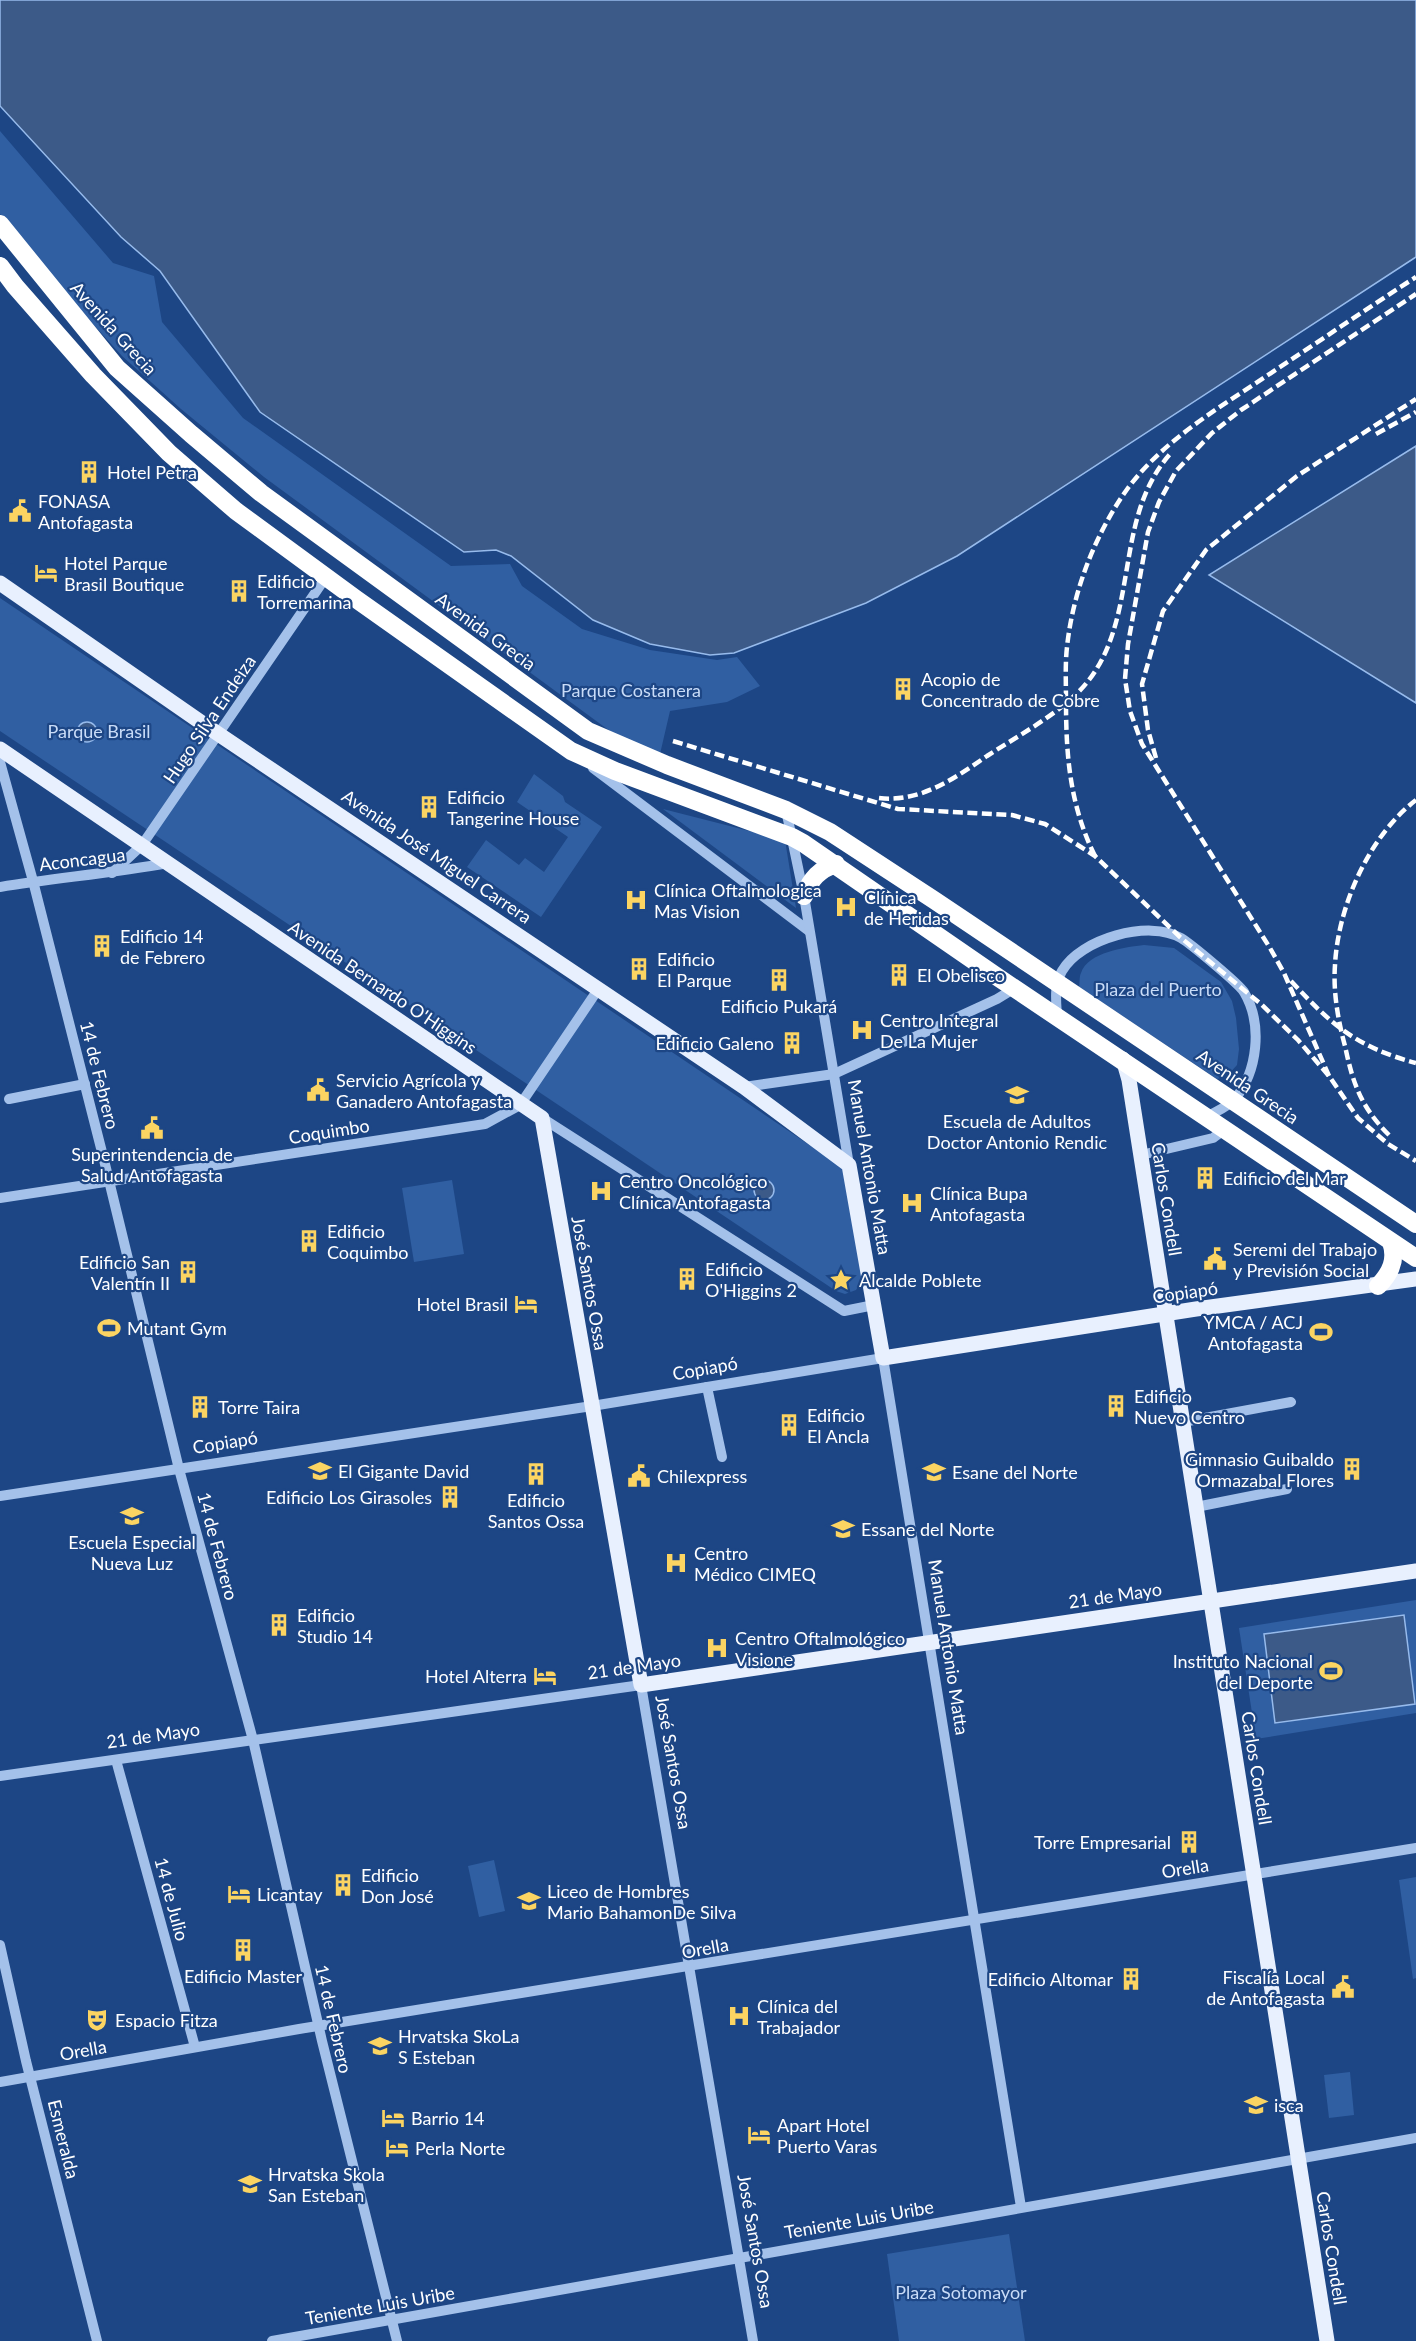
<svg xmlns="http://www.w3.org/2000/svg" width="1416" height="2341" viewBox="0 0 1416 2341" font-family="Lato,sans-serif">
  <rect width="100%" height="100%" fill="#1d4685"/>
  <g fill="#305fa2">
    <polygon points="0,131 113,263 154,276 162,322 243,418 451,566 510,564 522,586 582,629 650,650 717,660 737,657 760,686 727,702 670,711 660,754 614,734 264,477 181,409 122,356 43,269 0,214"/>
    <polygon points="0,598 845,1169 863,1279 856,1290 845,1294 836,1291 0,731"/>
    <polygon points="534,774 563,796 565,802 602,827 541,917 467,867 486,840 519,865 525,858 544,872 568,837 517,802"/>
    <polygon points="663,809 785,840 796,908"/>
    <path d="M 1144,945 L 1174,948 L 1221,982 L 1232,1001 L 1236,1018 L 1239,1049 L 1237,1065 L 1227,1076 L 1217,1079 L 1079,987 C 1080,983 1079,977 1081,973 C 1088,952 1126,947 1144,945 Z"/>
    <polygon points="452,1180 464,1254 414,1262 402,1188"/>
    <polygon points="1416,1600 1416,1713 1256,1739 1239,1628"/>
    <polygon points="494,1860 505,1911 479,1917 468,1866"/>
    <polygon points="1416,1877 1416,1978 1413,1979 1399,1880"/>
    <polygon points="1350,2072 1354,2115 1329,2118 1324,2075"/>
    <polygon points="1009,2234 1025,2341 899,2341 887,2254"/>
  </g>
  <g fill="#3c5a88" stroke="#97bbec" stroke-width="1.5">
    <polygon points="0,0 1416,0 1416,257 957,556 866,603 734,653 710,655 650,644 593,620 511,556 496,550 464,552 260,412 160,271 121,237 0,106"/>
    <polygon points="1416,446 1416,703 1209,575"/>
    <circle cx="87" cy="732" r="10"/>
    <circle cx="764" cy="1190" r="10"/>
    <polygon points="1404,1615 1415,1704 1275,1723 1264,1634"/>
  </g>
  <g fill="none" stroke-linecap="round" stroke-linejoin="round">
    <g stroke="#a4c1ea" stroke-width="10">
      <polyline points="0,762 33,881 104,1160 179,1469 253,1740 322,2041 397,2341"/>
      <polyline points="593,768 809,931"/>
      <polyline points="786,810 804,896 849,1165"/>
      <polyline points="112,873 142,845 326,577"/>
      <path d="M 0,887 C 56,878 112,873 168,863"/>
      <path d="M 1057,1016 C 1056,1000 1054,985 1062,971 C 1080,939 1149,919 1181,938 C 1191,944 1239,984 1244,992 C 1263,1024 1258,1072 1234,1100 C 1227,1107 1215,1112 1207,1117"/>
      <polyline points="744,1087 834,1074 997,999 1015,988"/>
      <polyline points="9,1099 85,1084"/>
      <polyline points="542,1118 844,1311 874,1305"/>
      <polyline points="1141,1155 1213,1138 1225,1129"/>
      <polyline points="0,1198 485,1124 520,1105 599,988"/>
      <polyline points="707,1387 722,1457"/>
      <polyline points="1183,1422 1291,1402"/>
      <polyline points="0,1496 592,1406 883,1358 1021,2207"/>
      <polyline points="1196,1507 1287,1489"/>
      <polyline points="116,1760 195,2047"/>
      <polyline points="0,1776 641,1685 753,2341"/>
      <polyline points="0,1945 26,2061 97,2341"/>
      <polyline points="0,2082 299,2029 1416,1848"/>
      <polyline points="272,2341 1416,2138"/>
    </g>
    <g stroke="#e8f0fe" stroke-width="15">
      <polyline points="0,583 202,723 744,1087 849,1165 883,1358 1196,1309 1416,1279"/>
      <polyline points="0,749 542,1118 641,1685 1416,1571"/>
      <polyline points="1123,1059 1129,1080 1327,2341"/>
    </g>
    <g stroke="#fff" stroke-width="18">
      <polyline points="0,224 117,368 191,434 261,493 588,731 667,765 786,810 830,832 934,900 1416,1224"/>
      <polyline points="0,266 15,286 93,375 169,453 236,511 356,599 571,751 615,771 792,837 803,843 996,976 1416,1258"/>
      <path d="M 804,896 C 810,880 819,869 836,864"/>
      <path d="M 1378,1286 C 1391,1273 1397,1259 1391,1242"/>
    </g>
    <g stroke="#fff" stroke-width="4.5" stroke-dasharray="10 4.5" stroke-linecap="butt">
      <polyline points="1376,434 1416,412"/>
      <polyline points="673,741 898,809 1012,815 1045,824 1095,856 1180,937 1262,1005 1298,1040 1329,1076 1358,1118 1388,1144 1416,1161"/>
      <polyline points="1156,758 1148,730 1142,684 1163,611 1206,550 1297,476 1416,399"/>
      <path d="M 879,798 C 920,803 955,778 987,756 C 1019,735 1065,711 1089,680 C 1140,613 1113,517 1171,453"/>
      <path d="M 1095,856 C 1070,806 1066,756 1066,702 C 1066,683 1065,665 1067,647 C 1073,591 1095,534 1128,488 C 1163,441 1217,409 1265,377 C 1315,344 1365,310 1416,277"/>
      <path d="M 1291,981 C 1332,1025 1356,1047 1416,1063"/>
      <polyline points="1329,1076 1284,973 1270,948 1142,744 1130,711 1125,679 1128,644 1148,532 1159,502 1176,471 1212,433 1241,410 1416,294"/>
      <path d="M 1389,1135 C 1361,1107 1353,1084 1345,1046 C 1338,1020 1333,992 1335,965 C 1338,906 1369,836 1416,800"/>
    </g>
  </g>
  <defs>
    <g id="building-bare" transform="scale(1.8)"><path d="M-4-6H4V6H1V3H-1V6H-4ZM-2.5-4.3h1.7v1.8h-1.7ZM.8-4.3h1.7v1.8H.8ZM-2.5-1h1.7V.8h-1.7ZM.8-1h1.7V.8H.8Z" fill="#fbd462" stroke="#1d4685" stroke-width="2.5" paint-order="stroke"/></g>
    <g id="civic-bare" transform="scale(1.8)"><path d="M-.6-6.5H3V-4.5H.6V-3L4-1V1h2V6H-6V1h2V-1L-.6-3ZM-1.2 2.5V6h2.4V2.5Z" fill="#fbd462" stroke="#1d4685" stroke-width="2.5" paint-order="stroke"/></g>
    <g id="hotel-bare" transform="scale(1.8)"><path d="M-6-4.5h1.5V1H6V5H4.5V3h-9V5H-6ZM-4 0a1.8 1.8 0 1 1 3.6 0ZM.5 0V-2.5h3Q6-2.5 6 0Z" fill="#fbd462" stroke="#1d4685" stroke-width="2.5" paint-order="stroke"/></g>
    <g id="hospital-bare" transform="scale(1.8)"><path d="M-5-5h3v3.5h4V-5h3V5h-3V1.5h-4V5h-3Z" fill="#fbd462" stroke="#1d4685" stroke-width="2.5" paint-order="stroke"/></g>
    <g id="school-bare" transform="scale(1.8)"><path d="M0-5L7-2L0 1L-7-2ZM-4 1L0 2.5L4 1V4Q0 6-4 4Z" fill="#fbd462" stroke="#1d4685" stroke-width="2.5" paint-order="stroke"/></g>
    <g id="sight-bare" transform="scale(1.8)"><path d="M0-6L1.8-2.2L6-1.7L2.9 1.2L3.7 5.4L0 3.3L-3.7 5.4L-2.9 1.2L-6-1.7L-1.8-2.2Z" fill="#fbd462" stroke="#1d4685" stroke-width="2.5" paint-order="stroke"/></g>
    <g id="stadium-bare" transform="scale(1.8)"><path d="M0-5a6.5 5 0 1 0 0 10a6.5 5 0 1 0 0-10ZM-3.5-1.8h7v3.6h-7Z" fill="#fbd462" stroke="#1d4685" stroke-width="2.5" paint-order="stroke"/></g>
    <g id="university-bare" transform="scale(1.8)"><path d="M0-5L7-2L0 1L-7-2ZM-4 1L0 2.5L4 1V4Q0 6-4 4Z" fill="#fbd462" stroke="#1d4685" stroke-width="2.5" paint-order="stroke"/></g>
    <g id="theatre-bare" transform="scale(1.8)"><path d="M-5-5.5Q0-4 5-5.5V0Q5 5 0 6Q-5 5-5 0ZM-3.3-2.5H-1v1.5H-3.3ZM1-2.5H3.3v1.5H1ZM-2.8 1Q0 5.5 2.8 1Z" fill="#fbd462" stroke="#1d4685" stroke-width="2.5" paint-order="stroke"/></g>
  </defs>
  <g fill-rule="evenodd">
    <use href="#building-bare" x="89" y="472"/>
    <use href="#civic-bare" x="20" y="511"/>
    <use href="#hotel-bare" x="46" y="573"/>
    <use href="#building-bare" x="239" y="591"/>
    <use href="#building-bare" x="903" y="689"/>
    <use href="#building-bare" x="429" y="807"/>
    <use href="#hospital-bare" x="636" y="900"/>
    <use href="#hospital-bare" x="846" y="907"/>
    <use href="#building-bare" x="102" y="946"/>
    <use href="#building-bare" x="639" y="969"/>
    <use href="#building-bare" x="899" y="975"/>
    <use href="#building-bare" x="779" y="980"/>
    <use href="#hospital-bare" x="862" y="1030"/>
    <use href="#building-bare" x="792" y="1043"/>
    <use href="#civic-bare" x="318" y="1090"/>
    <use href="#school-bare" x="1017" y="1095"/>
    <use href="#civic-bare" x="152" y="1128"/>
    <use href="#building-bare" x="1205" y="1178"/>
    <use href="#hospital-bare" x="601" y="1191"/>
    <use href="#hospital-bare" x="912" y="1203"/>
    <use href="#building-bare" x="309" y="1241"/>
    <use href="#civic-bare" x="1215" y="1259"/>
    <use href="#building-bare" x="188" y="1272"/>
    <use href="#building-bare" x="687" y="1279"/>
    <use href="#sight-bare" x="841" y="1280"/>
    <use href="#hotel-bare" x="526" y="1304"/>
    <use href="#stadium-bare" x="109" y="1328"/>
    <use href="#stadium-bare" x="1321" y="1332"/>
    <use href="#building-bare" x="1116" y="1406"/>
    <use href="#building-bare" x="200" y="1407"/>
    <use href="#building-bare" x="789" y="1425"/>
    <use href="#building-bare" x="1352" y="1469"/>
    <use href="#school-bare" x="320" y="1471"/>
    <use href="#university-bare" x="934" y="1472"/>
    <use href="#building-bare" x="536" y="1474"/>
    <use href="#civic-bare" x="639" y="1476"/>
    <use href="#building-bare" x="450" y="1497"/>
    <use href="#school-bare" x="132" y="1516"/>
    <use href="#university-bare" x="843" y="1529"/>
    <use href="#hospital-bare" x="676" y="1563"/>
    <use href="#building-bare" x="279" y="1625"/>
    <use href="#hospital-bare" x="717" y="1648"/>
    <use href="#stadium-bare" x="1331" y="1671"/>
    <use href="#hotel-bare" x="545" y="1676"/>
    <use href="#building-bare" x="1189" y="1842"/>
    <use href="#building-bare" x="343" y="1885"/>
    <use href="#hotel-bare" x="239" y="1894"/>
    <use href="#school-bare" x="529" y="1901"/>
    <use href="#building-bare" x="243" y="1950"/>
    <use href="#building-bare" x="1131" y="1979"/>
    <use href="#civic-bare" x="1343" y="1987"/>
    <use href="#hospital-bare" x="739" y="2016"/>
    <use href="#theatre-bare" x="97" y="2020"/>
    <use href="#school-bare" x="380" y="2046"/>
    <use href="#school-bare" x="1256" y="2105"/>
    <use href="#hotel-bare" x="393" y="2118"/>
    <use href="#hotel-bare" x="759" y="2135"/>
    <use href="#hotel-bare" x="397" y="2148"/>
    <use href="#school-bare" x="250" y="2184"/>
  </g>
  <g text-anchor="middle" dominant-baseline="central" stroke-width="4.5" stroke-linejoin="round" paint-order="stroke">
    <g font-size="18" fill="#fff" stroke="#1d4685">
      <text transform="translate(114 328) rotate(48)">Avenida Grecia</text>
      <text transform="translate(486 631) rotate(36)">Avenida Grecia</text>
      <text transform="translate(209 719) rotate(-56)">Hugo Silva Endeiza</text>
      <text transform="translate(437 856) rotate(34)">Avenida José Miguel Carrera</text>
      <text transform="translate(82 859) rotate(-7)">Aconcagua</text>
      <text transform="translate(383 987) rotate(34)">Avenida Bernardo O'Higgins</text>
      <text transform="translate(100 1075) rotate(76)">14 de Febrero</text>
      <text transform="translate(1248 1086) rotate(34)">Avenida Grecia</text>
      <text transform="translate(329 1131) rotate(-9)">Coquimbo</text>
      <text transform="translate(870 1167) rotate(80)">Manuel Antonio Matta</text>
      <text transform="translate(1167 1199) rotate(81)">Carlos Condell</text>
      <text transform="translate(590 1283) rotate(80)">José Santos Ossa</text>
      <text transform="translate(1185 1292) rotate(-8)">Copiapó</text>
      <text transform="translate(705 1368) rotate(-10)">Copiapó</text>
      <text transform="translate(225 1442) rotate(-9)">Copiapó</text>
      <text transform="translate(218 1546) rotate(75)">14 de Febrero</text>
      <text transform="translate(1115 1595) rotate(-8)">21 de Mayo</text>
      <text transform="translate(949 1647) rotate(81)">Manuel Antonio Matta</text>
      <text transform="translate(634 1666) rotate(-8)">21 de Mayo</text>
      <text transform="translate(153 1735) rotate(-8)">21 de Mayo</text>
      <text transform="translate(674 1762) rotate(80)">José Santos Ossa</text>
      <text transform="translate(1257 1768) rotate(81)">Carlos Condell</text>
      <text transform="translate(1185 1868) rotate(-9)">Orella</text>
      <text transform="translate(172 1899) rotate(75)">14 de Julio</text>
      <text transform="translate(705 1948) rotate(-10)">Orella</text>
      <text transform="translate(334 2019) rotate(77)">14 de Febrero</text>
      <text transform="translate(83 2050) rotate(-10)">Orella</text>
      <text transform="translate(64 2139) rotate(76)">Esmeralda</text>
      <text transform="translate(859 2219) rotate(-10)">Teniente Luis Uribe</text>
      <text transform="translate(756 2241) rotate(80)">José Santos Ossa</text>
      <text transform="translate(1332 2248) rotate(81)">Carlos Condell</text>
      <text transform="translate(380 2305) rotate(-10)">Teniente Luis Uribe</text>
    </g>
    <g font-size="18" fill="#fff" stroke="#1d4685" text-anchor="start">
      <text x="107" y="472">Hotel Petra</text>
      <text x="38" y="501">FONASA<tspan x="38" dy="21">Antofagasta</tspan></text>
      <text x="64" y="563">Hotel Parque<tspan x="64" dy="21">Brasil Boutique</tspan></text>
      <text x="257" y="581">Edificio<tspan x="257" dy="21">Torremarina</tspan></text>
      <text x="921" y="679">Acopio de<tspan x="921" dy="21">Concentrado de Cobre</tspan></text>
      <text x="447" y="797">Edificio<tspan x="447" dy="21">Tangerine House</tspan></text>
      <text x="654" y="890">Clínica Oftalmologica<tspan x="654" dy="21">Mas Vision</tspan></text>
      <text x="864" y="897">Clínica<tspan x="864" dy="21">de Heridas</tspan></text>
      <text x="120" y="936">Edificio 14<tspan x="120" dy="21">de Febrero</tspan></text>
      <text x="657" y="959">Edificio<tspan x="657" dy="21">El Parque</tspan></text>
      <text x="917" y="975">El Obelisco</text>
      <text x="779" y="1006" text-anchor="middle">Edificio Pukará</text>
      <text x="880" y="1020">Centro Integral<tspan x="880" dy="21">De La Mujer</tspan></text>
      <text x="774" y="1043" text-anchor="end">Edificio Galeno</text>
      <text x="336" y="1080">Servicio Agrícola y<tspan x="336" dy="21">Ganadero Antofagasta</tspan></text>
      <text x="1017" y="1121" text-anchor="middle">Escuela de Adultos<tspan x="1017" dy="21">Doctor Antonio Rendic</tspan></text>
      <text x="152" y="1154" text-anchor="middle">Superintendencia de<tspan x="152" dy="21">Salud Antofagasta</tspan></text>
      <text x="1223" y="1178">Edificio del Mar</text>
      <text x="619" y="1181">Centro Oncológico<tspan x="619" dy="21">Clínica Antofagasta</tspan></text>
      <text x="930" y="1193">Clínica Bupa<tspan x="930" dy="21">Antofagasta</tspan></text>
      <text x="327" y="1231">Edificio<tspan x="327" dy="21">Coquimbo</tspan></text>
      <text x="1233" y="1249">Seremi del Trabajo<tspan x="1233" dy="21">y Previsión Social</tspan></text>
      <text x="170" y="1262" text-anchor="end">Edificio San<tspan x="170" dy="21">Valentín II</tspan></text>
      <text x="705" y="1269">Edificio<tspan x="705" dy="21">O'Higgins 2</tspan></text>
      <text x="859" y="1280">Alcalde Poblete</text>
      <text x="508" y="1304" text-anchor="end">Hotel Brasil</text>
      <text x="1303" y="1322" text-anchor="end">YMCA / ACJ<tspan x="1303" dy="21">Antofagasta</tspan></text>
      <text x="127" y="1328">Mutant Gym</text>
      <text x="1134" y="1396">Edificio<tspan x="1134" dy="21">Nuevo Centro</tspan></text>
      <text x="218" y="1407">Torre Taira</text>
      <text x="807" y="1415">Edificio<tspan x="807" dy="21">El Ancla</tspan></text>
      <text x="1334" y="1459" text-anchor="end">Gimnasio Guibaldo<tspan x="1334" dy="21">Ormazabal Flores</tspan></text>
      <text x="338" y="1471">El Gigante David</text>
      <text x="952" y="1472">Esane del Norte</text>
      <text x="657" y="1476">Chilexpress</text>
      <text x="432" y="1497" text-anchor="end">Edificio Los Girasoles</text>
      <text x="536" y="1500" text-anchor="middle">Edificio<tspan x="536" dy="21">Santos Ossa</tspan></text>
      <text x="861" y="1529">Essane del Norte</text>
      <text x="132" y="1542" text-anchor="middle">Escuela Especial<tspan x="132" dy="21">Nueva Luz</tspan></text>
      <text x="694" y="1553">Centro<tspan x="694" dy="21">Médico CIMEQ</tspan></text>
      <text x="297" y="1615">Edificio<tspan x="297" dy="21">Studio 14</tspan></text>
      <text x="735" y="1638">Centro Oftalmológico<tspan x="735" dy="21">Visione</tspan></text>
      <text x="1313" y="1661" text-anchor="end">Instituto Nacional<tspan x="1313" dy="21">del Deporte</tspan></text>
      <text x="527" y="1676" text-anchor="end">Hotel Alterra</text>
      <text x="1171" y="1842" text-anchor="end">Torre Empresarial</text>
      <text x="361" y="1875">Edificio<tspan x="361" dy="21">Don José</tspan></text>
      <text x="547" y="1891">Liceo de Hombres<tspan x="547" dy="21">Mario BahamonDe Silva</tspan></text>
      <text x="257" y="1894">Licantay</text>
      <text x="243" y="1976" text-anchor="middle">Edificio Master</text>
      <text x="1325" y="1977" text-anchor="end">Fiscalía Local<tspan x="1325" dy="21">de Antofagasta</tspan></text>
      <text x="1113" y="1979" text-anchor="end">Edificio Altomar</text>
      <text x="757" y="2006">Clínica del<tspan x="757" dy="21">Trabajador</tspan></text>
      <text x="115" y="2020">Espacio Fitza</text>
      <text x="398" y="2036">Hrvatska SkoLa<tspan x="398" dy="21">S Esteban</tspan></text>
      <text x="1274" y="2105">isca</text>
      <text x="411" y="2118">Barrio 14</text>
      <text x="777" y="2125">Apart Hotel<tspan x="777" dy="21">Puerto Varas</tspan></text>
      <text x="415" y="2148">Perla Norte</text>
      <text x="268" y="2174">Hrvatska Skola<tspan x="268" dy="21">San Esteban</tspan></text>
    </g>
    <g font-size="18" fill="#c9dcf8" stroke="#1d4685">
      <text x="631" y="690">Parque Costanera</text>
      <text x="99" y="731">Parque Brasil</text>
      <text x="1158" y="989">Plaza del Puerto</text>
      <text x="961" y="2292">Plaza Sotomayor</text>
    </g>
  </g>
</svg>
